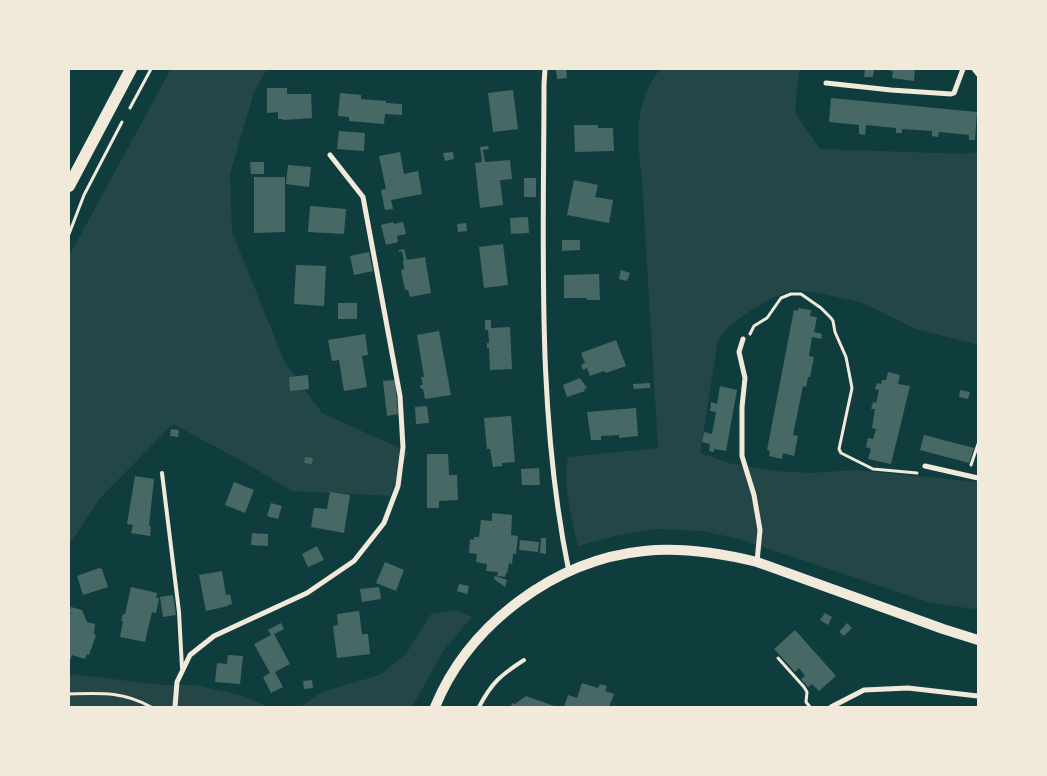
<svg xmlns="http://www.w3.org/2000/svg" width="1047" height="776" viewBox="0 0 1047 776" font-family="Signika,sans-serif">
  <rect width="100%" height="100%" fill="#0f3d3e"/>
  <g fill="#244646">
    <polygon points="171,69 267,69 254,92 230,174 232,232 285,363 322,413 408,452 390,496 292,491 240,460 173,424 100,498 69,545 69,256"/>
    <path d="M 660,69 L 799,69 L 795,113 L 820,149 L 967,154 L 978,152 L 978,345 L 916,329 L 863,303 L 820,293 L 794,290 L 772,298 L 750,311 L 729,326 L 718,340 L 700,453 L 729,463 L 774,471 L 811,473 L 855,470 L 978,482 L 978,608 L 973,609 L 928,602 L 739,539 L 702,531 L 656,529 L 615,536 L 578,546 C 572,519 562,484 568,457 L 658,448 L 642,180 C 637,137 633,106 660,69 Z"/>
    <polygon points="454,610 472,617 443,651 412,707 300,707 322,692 380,675 406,654 431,614"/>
    <polygon points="69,674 164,685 194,685 241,695 268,707 69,707"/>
  </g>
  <g fill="#486865">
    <polygon points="556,69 566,69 567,78 557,79"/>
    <polygon points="865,69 874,69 873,77 864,77"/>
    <polygon points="886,69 915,69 914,81 892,78 893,71 886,70"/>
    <polygon points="267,88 287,88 287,94 311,94 312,118 283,120 283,119 278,119 278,112 267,113"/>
    <polygon points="513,90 518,129 493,132 488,93"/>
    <polygon points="340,93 361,95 361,99 386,101 386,103 402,104 402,115 385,114 384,124 349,121 349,117 338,116"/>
    <polygon points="831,98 977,112 975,140 969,140 969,135 939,132 938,137 932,136 932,131 902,129 902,133 896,133 896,128 866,125 865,135 859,134 859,125 829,122"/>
    <polygon points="574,125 598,125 598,128 613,128 614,151 575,152"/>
    <polygon points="339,131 365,133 364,151 337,149"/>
    <polygon points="488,146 489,149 483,150 485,162 510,160 512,179 500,180 503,205 480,208 475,163 482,162 480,147"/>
    <polygon points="400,152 404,174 418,171 422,194 391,200 393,209 385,210 381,190 386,189 379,156"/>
    <polygon points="453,152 454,159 445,161 443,153"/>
    <polygon points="250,162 264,162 264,174 251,174"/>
    <polygon points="288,165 311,167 309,187 286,184"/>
    <polygon points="254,177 285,177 285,232 254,233"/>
    <rect x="524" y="178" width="12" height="19"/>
    <polygon points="574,180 598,185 595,197 613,200 609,223 567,215"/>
    <polygon points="310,206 346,209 344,234 308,232"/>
    <polygon points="528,217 529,233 511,234 510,218"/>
    <polygon points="393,222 394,224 403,222 406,234 397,236 398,242 386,245 381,225"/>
    <polygon points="466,223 467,231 458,232 457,224"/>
    <polygon points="562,240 580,240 580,250 562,251"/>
    <polygon points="503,244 508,285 484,288 479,247"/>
    <polygon points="404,249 407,260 425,257 431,293 410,297 408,290 405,290 401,270 404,269 403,261 404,261 402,251 399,252 399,250"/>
    <polygon points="369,252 373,271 354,275 350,256"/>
    <polygon points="296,265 326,266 324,306 294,304"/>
    <polygon points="621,270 630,273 627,281 619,279"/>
    <polygon points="599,274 600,300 587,300 587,298 564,298 564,275"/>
    <rect x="338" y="303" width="19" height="16"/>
    <polygon points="798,308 811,310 810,316 817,317 814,332 822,334 821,339 812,337 809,356 814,357 810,377 808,377 806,387 803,386 793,435 798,436 794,456 783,453 782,459 769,456 770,451 767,450 794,310 798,311"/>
    <polygon points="485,320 491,320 491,328 510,327 512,369 490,370 489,348 487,348 487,343 489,343 488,330 485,330"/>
    <polygon points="439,331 451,395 425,399 423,389 421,389 420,385 423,385 421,377 424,377 417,335"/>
    <polygon points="365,334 368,355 362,356 367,387 344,391 339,360 332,361 328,340"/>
    <polygon points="616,340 626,366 606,373 604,371 590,376 587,368 583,370 581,365 585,363 581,353"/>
    <polygon points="888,372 900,375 898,384 910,386 891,464 868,459 871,449 866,447 868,438 873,439 876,429 872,428 875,409 871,409 873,402 876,403 879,390 875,389 877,383 881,384 882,380 886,380"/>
    <polygon points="308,375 309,389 290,391 289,377"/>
    <polygon points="580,378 587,388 584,389 585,391 567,397 563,385"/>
    <polygon points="395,380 398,414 387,416 383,381"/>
    <polygon points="650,383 650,388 634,389 633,384"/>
    <polygon points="720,386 737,390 726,451 714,449 714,452 709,451 710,444 702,442 704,432 712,434 716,412 710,411 711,402 717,404"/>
    <polygon points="960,390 970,392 968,399 959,397"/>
    <polygon points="427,406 429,423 416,424 415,407"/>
    <polygon points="636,408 638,436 619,438 619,435 601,436 601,440 591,440 587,412"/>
    <polygon points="511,416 515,462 502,463 502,466 493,467 490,449 487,449 484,418"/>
    <polygon points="171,429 179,430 178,437 170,436"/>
    <polygon points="924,435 974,448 969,463 920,450"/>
    <polygon points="427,454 448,454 449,475 457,475 458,500 439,501 439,508 427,508"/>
    <polygon points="305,457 313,458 312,464 304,463"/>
    <polygon points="539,468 540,485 522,485 521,469"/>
    <polygon points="135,476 154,479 149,526 151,526 150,536 131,533 133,525 127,524"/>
    <polygon points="234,482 254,490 245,513 225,505"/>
    <polygon points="330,492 350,495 344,533 311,527 314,508 327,509"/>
    <polygon points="271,503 282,506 278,519 267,516"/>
    <polygon points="492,513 512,515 511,535 518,536 516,554 513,554 512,564 509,563 507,573 506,573 505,577 497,576 498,572 486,571 487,564 476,562 477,554 469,553 470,539 474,540 474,537 479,537 481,520 492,521"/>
    <polygon points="252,533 268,534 268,546 251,545"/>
    <polygon points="541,538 546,538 546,554 540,553"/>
    <polygon points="520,540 539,542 538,552 519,550"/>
    <polygon points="317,546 324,560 308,567 302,554"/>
    <polygon points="385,562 404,570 396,591 376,583"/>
    <polygon points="99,568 102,569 108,587 83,595 77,576"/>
    <polygon points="222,571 226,595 230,594 232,604 228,605 228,606 206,611 199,575"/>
    <polygon points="495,576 507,580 505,587 494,579"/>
    <polygon points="459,584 469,586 467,594 457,591"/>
    <polygon points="131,587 157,593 156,598 159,598 156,613 152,612 145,642 120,637 123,621 121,621 123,614 125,614"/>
    <polygon points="379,587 381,599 362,602 360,589"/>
    <polygon points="173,595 176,615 163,617 160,597"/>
    <polygon points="71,607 82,610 87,622 95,624 94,634 96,635 89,655 87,654 85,659 72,655 69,663 69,613 73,614 69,612"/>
    <polygon points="359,611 362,634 368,634 370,654 337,658 333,626 338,625 337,614"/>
    <polygon points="825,613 832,617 828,625 820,620"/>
    <polygon points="281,623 284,629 274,634 290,664 275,672 283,687 271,693 263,677 270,673 254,644 271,635 268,630"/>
    <polygon points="847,623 852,628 844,636 839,632"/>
    <polygon points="795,630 836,676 819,691 812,684 808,687 801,679 805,676 799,668 795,672 774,649"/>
    <polygon points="228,655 243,656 240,684 215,682 217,663 227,664"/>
    <polygon points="312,680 313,688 304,689 303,681"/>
    <polygon points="582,683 598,688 600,684 607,686 605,691 614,694 609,707 564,707 568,695 577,698"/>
    <polygon points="526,696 557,707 511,707 512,703 515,704"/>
  </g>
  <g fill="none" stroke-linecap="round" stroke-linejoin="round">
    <g stroke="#f1e9da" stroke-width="3">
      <polyline points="130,108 151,69"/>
      <polyline points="69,234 84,195 122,122"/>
      <polyline points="750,334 754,326 767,318 781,298 791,294 801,294 821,308 831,318 833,321 835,332 846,357 852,388 839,449 841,453 873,469 917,473"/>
      <polyline points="971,465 978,444"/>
      <polyline points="778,658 804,687 807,692 806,702 810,707"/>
      <path d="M 69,694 C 100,693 123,691 151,707"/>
    </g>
    <g stroke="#f1e9da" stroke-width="4">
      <polyline points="162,473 179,612 182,668"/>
      <path d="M 479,707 C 492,682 501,675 524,660"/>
    </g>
    <g stroke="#f1e9da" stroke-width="5">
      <path d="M 545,69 L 544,84 C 544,247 536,412 569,572"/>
      <polyline points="974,69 978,74"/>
      <polyline points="826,83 891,90 951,94 954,93 963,69"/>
      <polyline points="743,339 739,352 745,378 742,407 742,456 754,495 760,530 757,562"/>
      <polyline points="925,466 978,478"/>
      <polyline points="175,707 177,682 190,655 214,636 307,593 354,561 384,523 398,486 403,447 400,396 363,197 330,155"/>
      <polyline points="831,707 864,690 908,688 978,696"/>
    </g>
    <path stroke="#f1e9da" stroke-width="10" d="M 435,707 C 469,624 555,560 644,551 C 682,547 720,553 757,562 L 943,629 L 978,640"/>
    <polyline stroke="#f1e9da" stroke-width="12" points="69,186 131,69"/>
  </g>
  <rect width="1047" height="776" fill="none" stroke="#f1e9da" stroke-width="140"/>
</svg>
